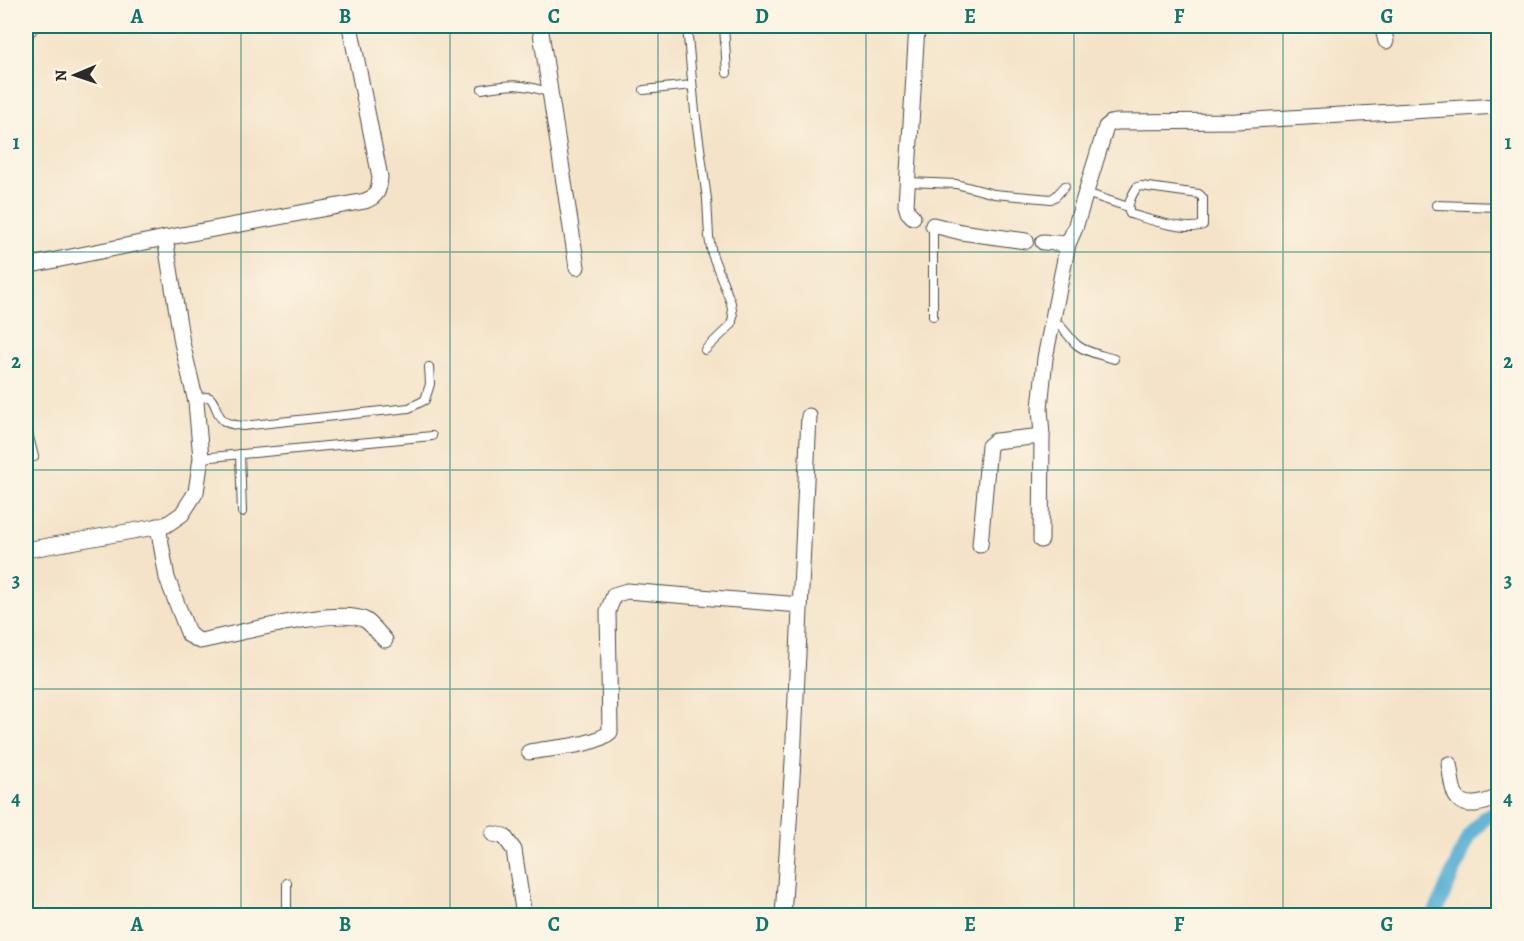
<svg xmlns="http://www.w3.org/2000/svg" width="1524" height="941" viewBox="0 0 1524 941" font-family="Alegreya,serif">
  <rect width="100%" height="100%" fill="#fcf5e5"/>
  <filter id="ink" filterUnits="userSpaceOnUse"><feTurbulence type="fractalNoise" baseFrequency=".0167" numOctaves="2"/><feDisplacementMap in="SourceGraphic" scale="12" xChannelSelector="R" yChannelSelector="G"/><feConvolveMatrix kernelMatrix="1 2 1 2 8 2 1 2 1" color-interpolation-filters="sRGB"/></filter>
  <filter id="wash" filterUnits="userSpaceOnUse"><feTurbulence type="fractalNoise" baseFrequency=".008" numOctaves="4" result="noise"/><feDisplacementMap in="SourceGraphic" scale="24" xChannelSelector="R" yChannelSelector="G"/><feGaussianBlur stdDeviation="1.35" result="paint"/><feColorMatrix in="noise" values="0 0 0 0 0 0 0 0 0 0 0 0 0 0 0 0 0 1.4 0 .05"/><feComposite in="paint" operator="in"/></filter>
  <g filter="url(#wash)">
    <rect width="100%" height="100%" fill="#f4e3c8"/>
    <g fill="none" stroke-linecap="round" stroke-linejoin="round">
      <polyline stroke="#55aed2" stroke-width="15" points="1434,916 1469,836 1485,817 1498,811"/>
    </g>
  </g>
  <g filter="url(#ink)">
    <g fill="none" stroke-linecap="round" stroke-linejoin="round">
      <g stroke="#494743" stroke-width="10">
        <g id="lane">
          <polyline points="687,26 695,112 707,199 709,237 712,254 731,303 733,317 731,325 705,350"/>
          <polyline points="724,26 727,73"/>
          <path d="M 482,89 C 511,84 522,83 550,93"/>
          <polyline points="644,90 692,85"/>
          <polyline points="909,182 956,184 994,194 1051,199 1056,196 1065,186"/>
          <path d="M 1141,186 L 1199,194 L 1203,198 L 1203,225 C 1186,232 1147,219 1130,214 C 1126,205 1132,195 1137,187 Z"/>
          <polyline points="1086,193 1128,207"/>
          <polyline points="1436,205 1498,207"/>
          <polyline points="933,316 933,225"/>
          <path d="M 1053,320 C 1066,329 1067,336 1077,345 C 1087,353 1102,355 1114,359"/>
          <path d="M 196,402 C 217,386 212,412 224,421 C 230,425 237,425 243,426 L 409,408 L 425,400 L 430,384 L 429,367"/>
          <polyline points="26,425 34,457"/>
          <polyline points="240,454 242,512"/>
          <polyline points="201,458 432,436"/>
          <polyline points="287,916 287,883"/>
        </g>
      </g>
      <g stroke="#494743" stroke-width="17">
        <g id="street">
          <polyline points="28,26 29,29"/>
          <polyline points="540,26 577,267"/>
          <polyline points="1382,26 1386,41"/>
          <polyline points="913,217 908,212 906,205 917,26"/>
          <polyline points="933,225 961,232 1026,241"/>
          <polyline points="1043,242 1068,244"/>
          <polyline points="26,266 165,238"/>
          <path d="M 158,526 L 167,578 L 189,635 L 200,641 C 232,635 339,606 365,620 C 372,624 379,634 385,640"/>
          <polyline points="1041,540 1042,436 1040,408 1045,358 1068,244 1075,228 1106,127 1111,123 1117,122 1236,121 1498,106"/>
          <polyline points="980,545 989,446 995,441 1042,436"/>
          <path d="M 26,550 L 166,525 L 182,514 L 196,492 L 201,458 L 196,402 L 182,343 L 165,238 L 365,201 C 378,196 379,190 380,177 L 350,26"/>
          <path d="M 529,752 C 550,748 596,746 610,732 L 608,611 L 614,595 L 627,591 L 800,605"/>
          <path d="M 1449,764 C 1453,783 1450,806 1475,804 C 1484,803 1490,801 1498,797"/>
          <polyline points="493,834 504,836 514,850 524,916"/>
          <polyline points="783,916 793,761 809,416"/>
        </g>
      </g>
      <use href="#lane" stroke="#fff" stroke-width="8"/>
      <use href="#street" stroke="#fff" stroke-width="15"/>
    </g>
  </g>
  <path fill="none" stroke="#0f766e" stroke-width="1.5" stroke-opacity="0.55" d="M 241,26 L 241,916M 450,26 L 450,916M 658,26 L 658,916M 866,26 L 866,916M 1074,26 L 1074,916M 1283,26 L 1283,916M 26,252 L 1498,252M 26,470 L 1498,470M 26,689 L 1498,689"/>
  <rect width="1524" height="941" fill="none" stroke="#fcf5e5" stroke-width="66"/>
  <g transform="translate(75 75) rotate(268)" stroke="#fcf5e5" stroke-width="4.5" paint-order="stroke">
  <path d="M0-4.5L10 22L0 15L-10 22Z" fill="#2b2b2b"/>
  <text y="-9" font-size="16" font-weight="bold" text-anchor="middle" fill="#2b2b2b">N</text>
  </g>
  <rect x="33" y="33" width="1458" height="875" fill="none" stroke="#0f766e" stroke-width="2"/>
  <g font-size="20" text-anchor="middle" font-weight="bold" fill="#0f766e">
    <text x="137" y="23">A</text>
    <text x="345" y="23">B</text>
    <text x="554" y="23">C</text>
    <text x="762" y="23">D</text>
    <text x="970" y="23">E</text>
    <text x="1179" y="23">F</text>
    <text x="1387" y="23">G</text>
    <text x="16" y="149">1</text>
    <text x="1508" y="149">1</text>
    <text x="16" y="368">2</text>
    <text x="1508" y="368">2</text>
    <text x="16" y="587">3</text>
    <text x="1508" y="587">3</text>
    <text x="16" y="805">4</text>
    <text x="1508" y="805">4</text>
    <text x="137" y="931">A</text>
    <text x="345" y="931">B</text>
    <text x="554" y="931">C</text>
    <text x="762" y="931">D</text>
    <text x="970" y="931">E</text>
    <text x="1179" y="931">F</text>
    <text x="1387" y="931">G</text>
  </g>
</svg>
